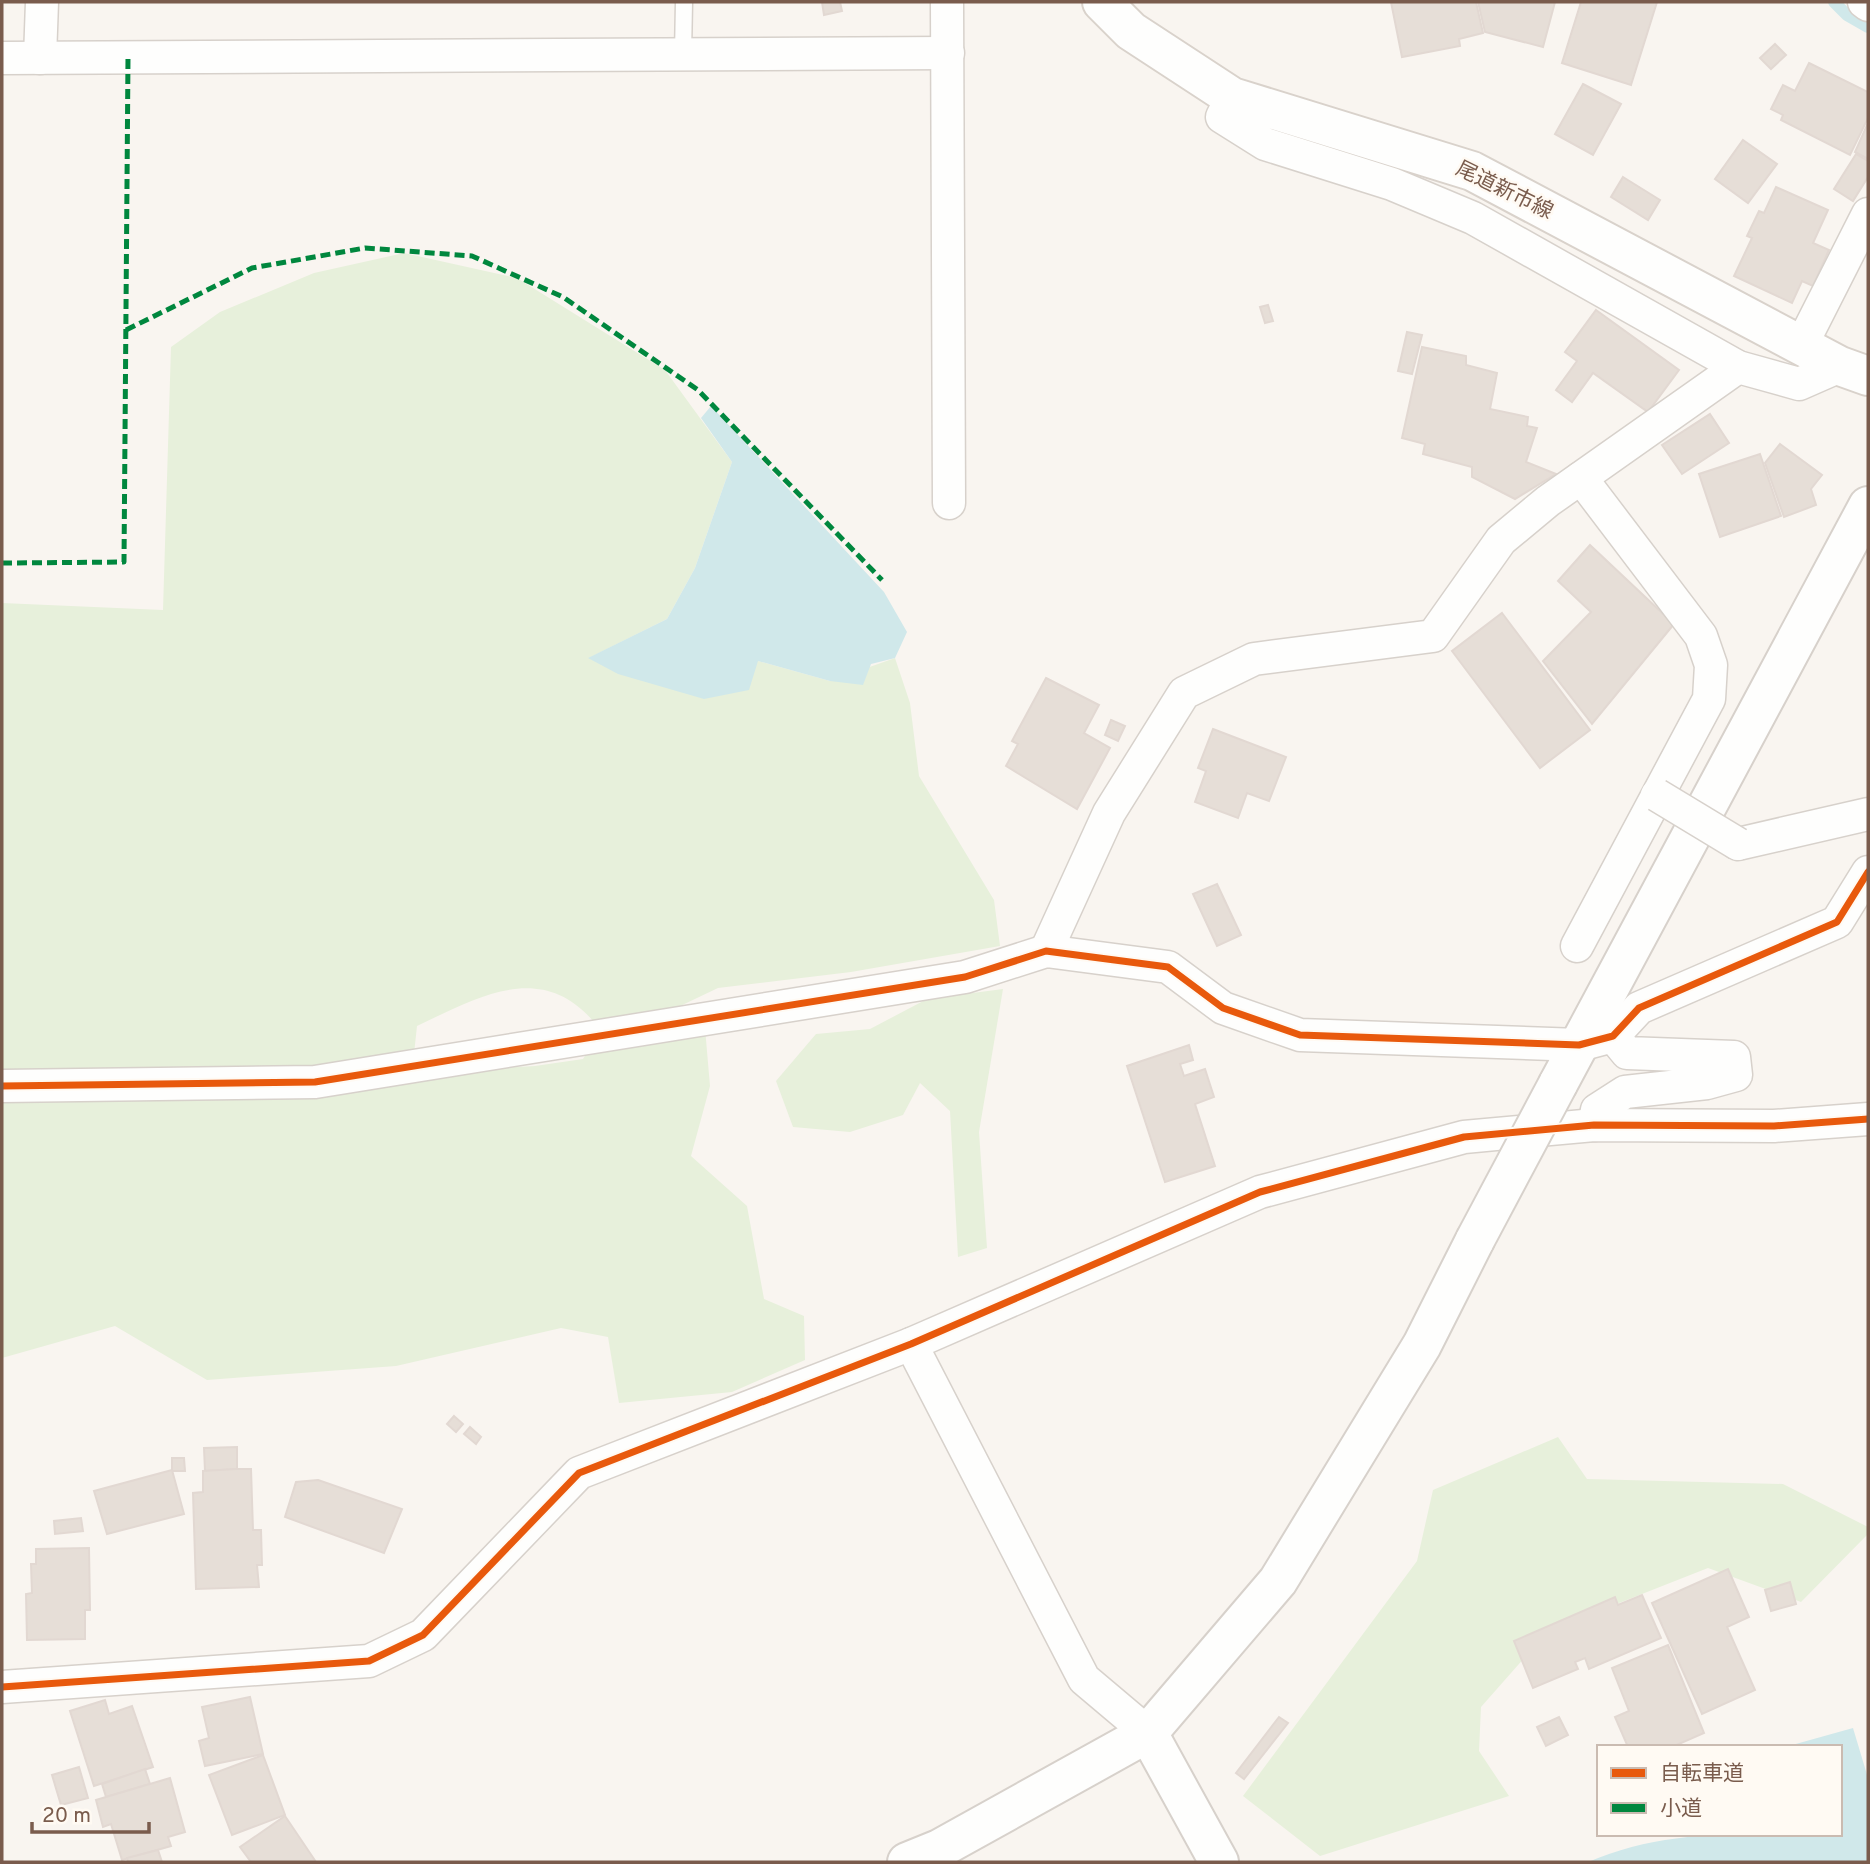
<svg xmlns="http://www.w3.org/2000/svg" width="1870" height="1864" viewBox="0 0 1870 1864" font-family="Overpass,'Noto Sans JP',sans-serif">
  <rect width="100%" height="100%" fill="#f9f5f0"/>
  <g fill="#e7f0db">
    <path d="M 404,253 L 517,278 L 665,370 L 732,462 L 695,568 L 667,619 L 589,658 L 758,661 L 830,681 L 895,658 L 910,703 L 919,776 L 994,900 L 1000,946 L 851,972 L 718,988 L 676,1008 L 594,1022 C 541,960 478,997 417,1026 L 414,1054 L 448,1071 L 535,1066 L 583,1059 L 597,1037 L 705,1028 L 710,1086 L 691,1156 L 747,1206 L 764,1299 L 804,1316 L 805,1360 L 732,1392 L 619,1403 L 608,1337 L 561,1328 L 396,1366 L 207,1380 L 115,1326 L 2,1358 L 2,603 L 163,610 L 171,347 L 220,312 L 314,273 Z"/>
    <polygon points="1003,989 979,1132 987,1248 958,1257 950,1111 920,1083 903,1115 850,1132 793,1127 776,1081 816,1034 870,1029 927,999"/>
    <polygon points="1558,1437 1587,1479 1783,1484 1868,1527 1868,1534 1801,1602 1708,1568 1548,1631 1481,1707 1479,1751 1509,1796 1320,1856 1243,1796 1417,1561 1433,1490"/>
  </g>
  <g fill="#d0e8ea">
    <polygon points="711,406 884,592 907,632 895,658 871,664 863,685 830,681 758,661 749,690 704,699 618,674 588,658 667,619 695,568 732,462 701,418"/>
    <path d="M 1853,1728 L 1868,1778 L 1868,1862 L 1588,1862 C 1669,1827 1754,1834 1840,1834 L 1840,1747 L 1785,1747 Z"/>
  </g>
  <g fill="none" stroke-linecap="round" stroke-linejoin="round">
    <polyline stroke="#d0e8ea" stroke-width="12" points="1834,2 1847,15 1868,27"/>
  </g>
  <g fill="#e6ded7" stroke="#e2d8d2" stroke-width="2">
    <polygon points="822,2 840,2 842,11 824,15"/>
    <polygon points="1391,2 1476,2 1483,33 1459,39 1460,46 1402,57"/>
    <polygon points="1478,2 1555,2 1543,47 1485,32"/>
    <polygon points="1581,2 1657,2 1631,85 1562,63"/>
    <polygon points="1775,44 1786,55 1771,69 1760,58"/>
    <polygon points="1809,63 1868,92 1868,118 1850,155 1781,120 1783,115 1771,109 1783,85 1795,91"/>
    <polygon points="1583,84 1621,104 1593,155 1555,134"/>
    <polygon points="1868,123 1868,159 1855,152"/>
    <polygon points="1743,140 1777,164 1748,203 1715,179"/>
    <polygon points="1856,154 1868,161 1868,177 1853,201 1834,189"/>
    <polygon points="1623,177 1660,200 1648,220 1611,197"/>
    <polygon points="1776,187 1828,210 1813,243 1829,250 1813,286 1802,281 1792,303 1734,276 1752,238 1747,236 1759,211 1764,213"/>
    <polygon points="1268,305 1273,321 1265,323 1260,307"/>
    <polygon points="1596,310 1679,370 1648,412 1593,373 1572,402 1556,390 1577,361 1565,352"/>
    <polygon points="1407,332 1422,335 1412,374 1398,371"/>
    <polygon points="1422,347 1466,356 1466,365 1497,373 1490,409 1528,417 1527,426 1537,428 1526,462 1556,474 1515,499 1472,477 1472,467 1423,454 1425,444 1402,438"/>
    <polygon points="1710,414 1729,443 1682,474 1662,445"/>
    <polygon points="1780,444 1822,475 1811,489 1816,505 1784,517 1765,463"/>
    <polygon points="1760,454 1781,516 1720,537 1699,474"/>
    <polygon points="1590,545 1674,624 1592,724 1543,661 1591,612 1558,581"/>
    <polygon points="1502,613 1590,730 1540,768 1452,651"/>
    <polygon points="1046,678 1099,705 1084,733 1110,748 1077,809 1006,766 1018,744 1012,741"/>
    <polygon points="1111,720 1125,726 1118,741 1105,735"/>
    <polygon points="1213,729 1286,757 1269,801 1247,793 1238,818 1195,802 1206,771 1198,768"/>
    <polygon points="1217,884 1241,935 1217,946 1193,894"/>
    <polygon points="1189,1045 1193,1060 1180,1064 1184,1076 1205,1069 1214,1097 1195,1104 1215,1166 1165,1182 1127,1066"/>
    <polygon points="454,1416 463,1424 456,1432 447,1424"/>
    <polygon points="470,1427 481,1437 476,1444 464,1434"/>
    <polygon points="237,1447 237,1469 205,1471 204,1448"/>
    <polygon points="172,1458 184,1458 185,1471 172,1471"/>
    <polygon points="237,1469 251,1469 253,1530 261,1530 262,1565 257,1565 259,1587 196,1589 193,1493 203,1492 203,1471"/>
    <polygon points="172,1470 184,1514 107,1534 94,1491"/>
    <polygon points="318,1480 402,1509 384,1553 285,1517 296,1482"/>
    <polygon points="81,1518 83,1531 55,1534 54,1521"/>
    <polygon points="89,1548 90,1610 85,1610 85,1639 27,1640 26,1594 32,1593 31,1564 36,1564 36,1549"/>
    <polygon points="1728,1569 1749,1617 1727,1627 1755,1690 1702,1714 1652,1603"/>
    <polygon points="1790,1582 1796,1604 1771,1611 1765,1590"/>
    <polygon points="1642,1595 1661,1638 1589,1669 1585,1658 1575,1662 1578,1669 1533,1688 1514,1641 1615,1597 1618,1605"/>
    <polygon points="1668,1645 1704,1733 1672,1747 1628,1747 1615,1717 1629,1711 1612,1668"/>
    <polygon points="250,1697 263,1754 205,1766 199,1741 209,1738 202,1707"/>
    <polygon points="105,1700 109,1714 132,1706 153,1767 94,1786 70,1711"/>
    <polygon points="1279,1717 1288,1723 1244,1779 1236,1773"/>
    <polygon points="1559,1717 1568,1735 1546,1746 1537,1727"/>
    <polygon points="263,1755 285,1815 232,1835 209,1775"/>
    <polygon points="79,1767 88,1798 61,1805 52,1775"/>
    <polygon points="145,1769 150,1784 106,1797 102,1784"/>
    <polygon points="170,1778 185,1832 168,1837 171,1846 122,1860 111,1824 103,1827 96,1800"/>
    <polygon points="285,1816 316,1862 251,1862 240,1847"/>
    <polygon points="158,1850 162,1862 128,1862 127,1858"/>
  </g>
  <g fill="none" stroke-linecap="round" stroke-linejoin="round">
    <g stroke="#d7d1cb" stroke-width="19">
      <polyline id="service" points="683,54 684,2"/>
    </g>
    <g stroke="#d7d1cb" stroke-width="35">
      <g id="minor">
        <polyline points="947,2 949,503"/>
        <polyline points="1864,2 1868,5"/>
        <polyline points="2,58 948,53"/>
        <polyline points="40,58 42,2"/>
        <polyline points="1232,97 1222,117 1265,144 1392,184 1473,218 1738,367 1799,384 1840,366"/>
        <polyline points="1801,346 1868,214"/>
        <polyline points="1738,844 1868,814"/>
        <polyline points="1577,946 1709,699 1711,665 1701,636 1581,478"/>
        <polyline points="1046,951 1109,813 1184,693 1254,659 1433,636 1501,540 1548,501 1738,367"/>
        <polyline points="2,1086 315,1082 965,977 1046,951 1168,967 1223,1008 1300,1035 1579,1045 1613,1036 1639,1008 1837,922 1868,872"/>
        <polyline points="1594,1125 1597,1110 1625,1092 1707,1083 1736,1075 1734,1057 1627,1053 1613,1036"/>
        <polyline points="911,1344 1084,1679 1148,1733"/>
        <polyline points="2,1687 369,1661 423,1635 579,1473 911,1344 1260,1192 1464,1137 1594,1125 1774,1126 1868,1119"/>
      </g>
    </g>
    <g stroke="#d7d1cb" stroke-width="42">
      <g id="tertiary">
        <polyline points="1558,1084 1868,506"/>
        <polyline points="1148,1733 1219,1862"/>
        <polyline points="907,1862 939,1849 1148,1733 1278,1581 1422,1345 1475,1240"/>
      </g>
    </g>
    <g stroke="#d9d2cb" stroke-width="42">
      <polyline id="secondary" points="1102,2 1131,31 1232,97 1472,171 1840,366 1868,376"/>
    </g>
    <use href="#service" stroke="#fefefd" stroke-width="16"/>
    <use href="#minor" stroke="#fefefd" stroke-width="32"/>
    <use href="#tertiary" stroke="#fefefd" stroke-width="38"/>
    <use href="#secondary" stroke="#fefefd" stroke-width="38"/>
    <g stroke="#d7d1cb" stroke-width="35" stroke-linecap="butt">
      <polyline id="minor-bridge" points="1657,795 1738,844"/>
    </g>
    <g stroke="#d7d1cb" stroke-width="42" stroke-linecap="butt">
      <polyline id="tertiary-bridge" points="1475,1240 1558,1084"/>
    </g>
    <use href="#minor-bridge" stroke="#fefefd" stroke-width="32"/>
    <use href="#tertiary-bridge" stroke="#fefefd" stroke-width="38"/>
    <g stroke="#00873e" stroke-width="5" stroke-dasharray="10 5" stroke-linecap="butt">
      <polyline points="126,330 252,268 365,248 472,256 563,297 698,390 882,580"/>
      <polyline points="2,563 124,562 128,57"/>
    </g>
    <g stroke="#fffaf3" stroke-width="11">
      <g id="cycleway">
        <polyline points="2,1086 315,1082 965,977 1046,951 1168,967 1223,1008 1300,1035 1579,1045 1613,1036 1639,1008 1837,922 1868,872"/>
        <polyline points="2,1687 369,1661 423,1635 579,1473 911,1344 1260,1192 1464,1137 1594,1125 1774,1126 1868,1119"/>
      </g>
    </g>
    <use href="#cycleway" stroke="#e8590c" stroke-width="7"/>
  </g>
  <g text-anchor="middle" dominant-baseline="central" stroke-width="5" stroke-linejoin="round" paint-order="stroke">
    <g font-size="21" fill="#7a5c4d" stroke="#fffaf3">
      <text transform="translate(1504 191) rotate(26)">尾道新市線</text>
    </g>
  </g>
  <rect width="1870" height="1864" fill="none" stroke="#7a5c4d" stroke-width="7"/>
  <rect x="1597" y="1745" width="245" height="91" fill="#fffaf3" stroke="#cabbb1" stroke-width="2"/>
  <rect x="1611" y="1768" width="35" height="10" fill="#e8590c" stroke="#cabbb1" stroke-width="2"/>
  <text x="1660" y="1780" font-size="21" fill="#7a5c4d">自転車道</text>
  <rect x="1611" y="1803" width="35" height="10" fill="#00873e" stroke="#cabbb1" stroke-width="2"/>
  <text x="1660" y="1815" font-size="21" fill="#7a5c4d">小道</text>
  <path d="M32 1822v10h117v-10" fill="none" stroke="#7a5c4d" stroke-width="3.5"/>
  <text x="42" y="1822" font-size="21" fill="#7a5c4d" stroke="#fffaf3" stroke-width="5" paint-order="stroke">20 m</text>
</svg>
